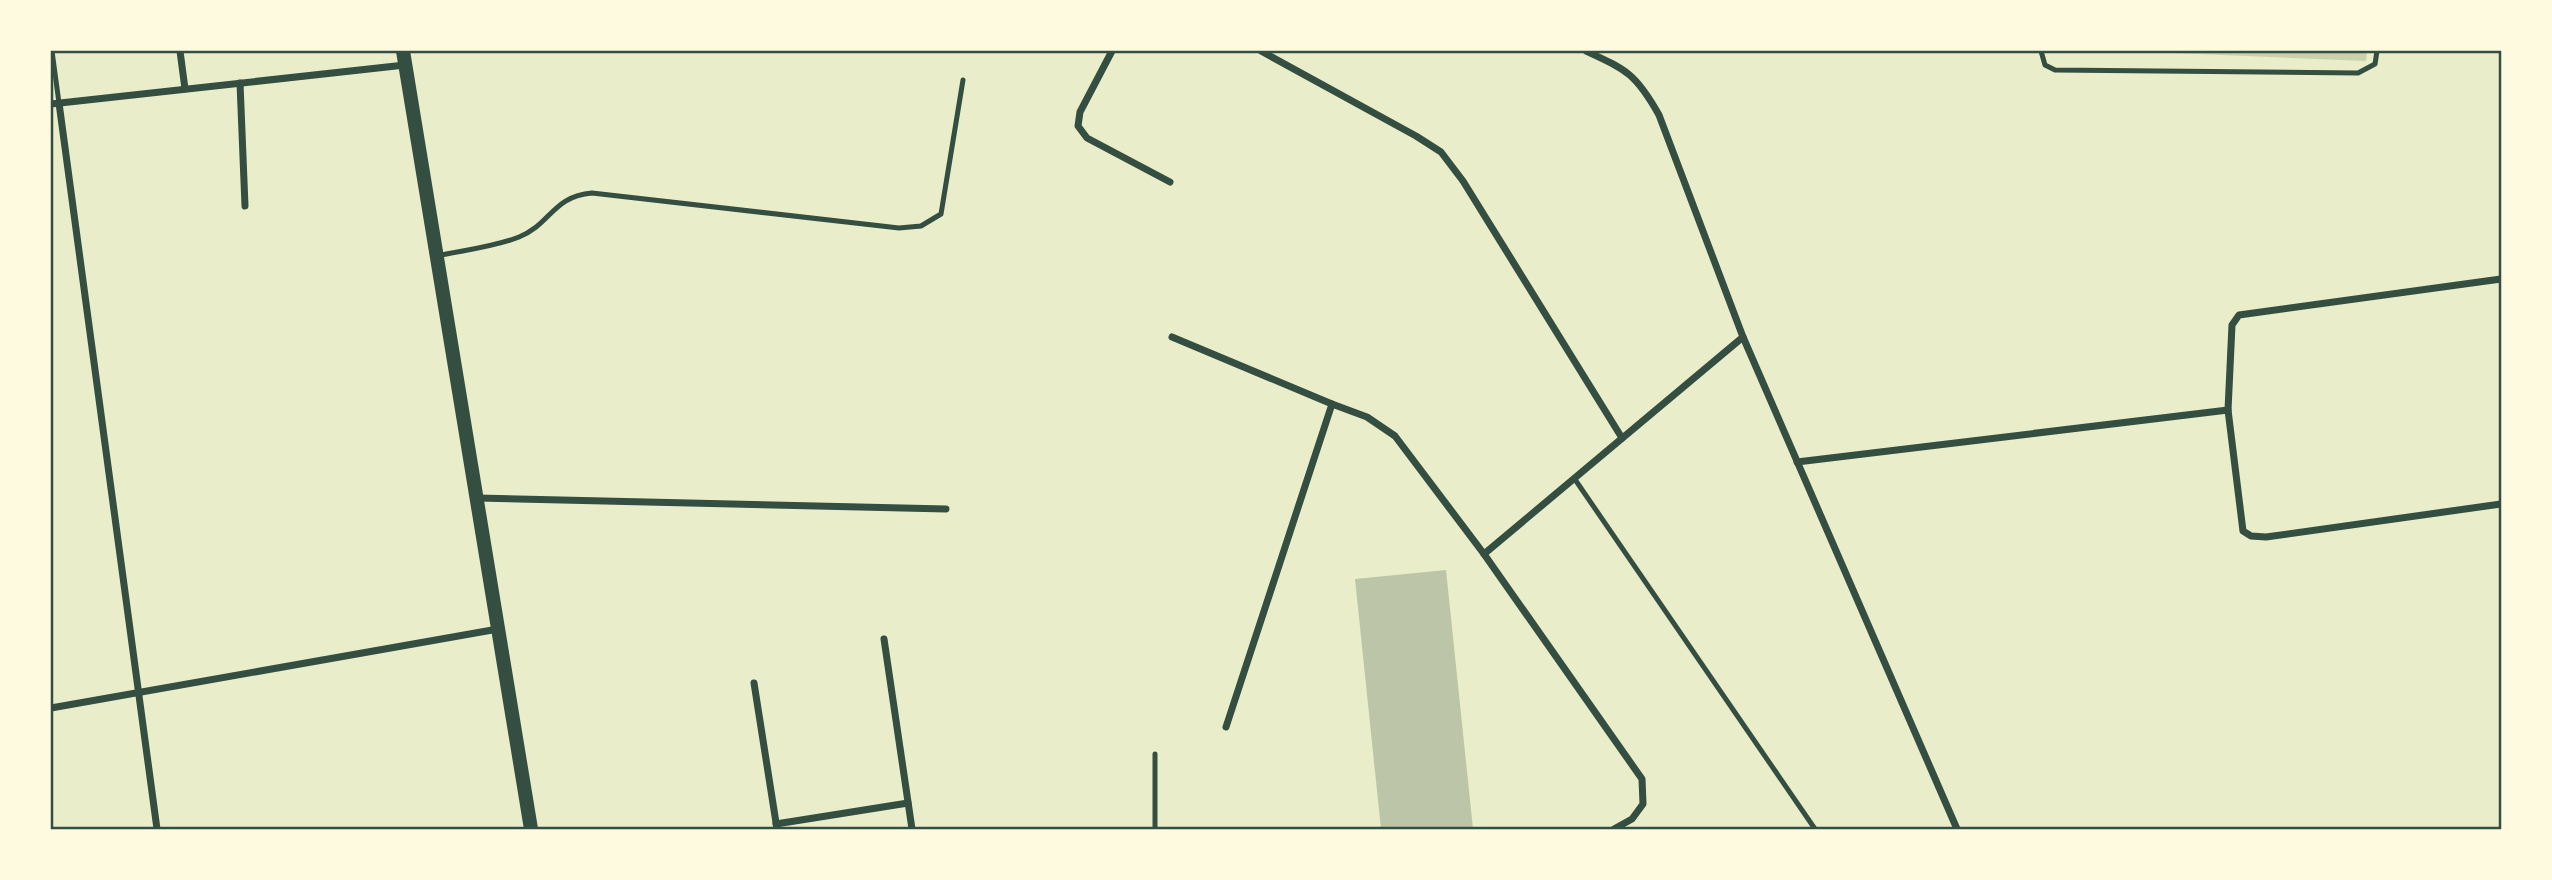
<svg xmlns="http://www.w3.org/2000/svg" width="2552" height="880" viewBox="0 0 2552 880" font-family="Figtree,sans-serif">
  <rect width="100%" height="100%" fill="#e9edc9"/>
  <polygon fill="#cad2ad" points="2125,51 2367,51 2366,61"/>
  <polygon fill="#bcc5a7" points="1446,570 1473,829 1381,829 1355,579"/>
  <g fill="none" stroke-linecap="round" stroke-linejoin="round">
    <g stroke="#344e41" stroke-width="5">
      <polyline points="52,51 59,103"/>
      <polyline points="2041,51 2045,65 2055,70 2358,73 2375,64 2377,51"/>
      <path d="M 437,256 C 464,250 494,247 519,237 C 550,225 553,196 592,193 L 899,228 L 921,226 L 941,214 L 963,80"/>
      <polyline points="1574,478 1815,829"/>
      <polyline points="1155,829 1155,754"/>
    </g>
    <g stroke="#344e41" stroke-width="7">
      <polyline points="180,51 185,89"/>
      <polyline points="1112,51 1080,112 1078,126 1087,138 1170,182"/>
      <polyline points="1261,51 1416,136 1441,152 1463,181 1622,438"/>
      <path d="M 1586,51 C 1627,70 1636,74 1659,115 L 1743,337 L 1957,829"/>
      <polyline points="240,83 245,206"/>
      <polyline points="59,103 157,829"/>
      <polyline points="51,104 405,65"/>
      <polyline points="2501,279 2239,315 2232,325 2228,410 2243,531 2251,536 2266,537 2501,504"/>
      <polyline points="1172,337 1332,404 1226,727"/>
      <polyline points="1332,404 1367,417 1395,436 1484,554 1642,779 1643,804 1632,819 1614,829"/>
      <polyline points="1797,462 2228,410"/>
      <polyline points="477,498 946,509"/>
      <polyline points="1484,554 1743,337"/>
      <polyline points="884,639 912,829"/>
      <polyline points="754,683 777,829"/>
      <polyline points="51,708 498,629"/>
      <polyline points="776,824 908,803"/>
    </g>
    <polyline stroke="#344e41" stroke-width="14" points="403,51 531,829"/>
  </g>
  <rect width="2552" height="880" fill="none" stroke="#fefae0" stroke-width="105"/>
  <rect x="52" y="52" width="2448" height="776" fill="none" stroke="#344e41" stroke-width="2.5"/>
</svg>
